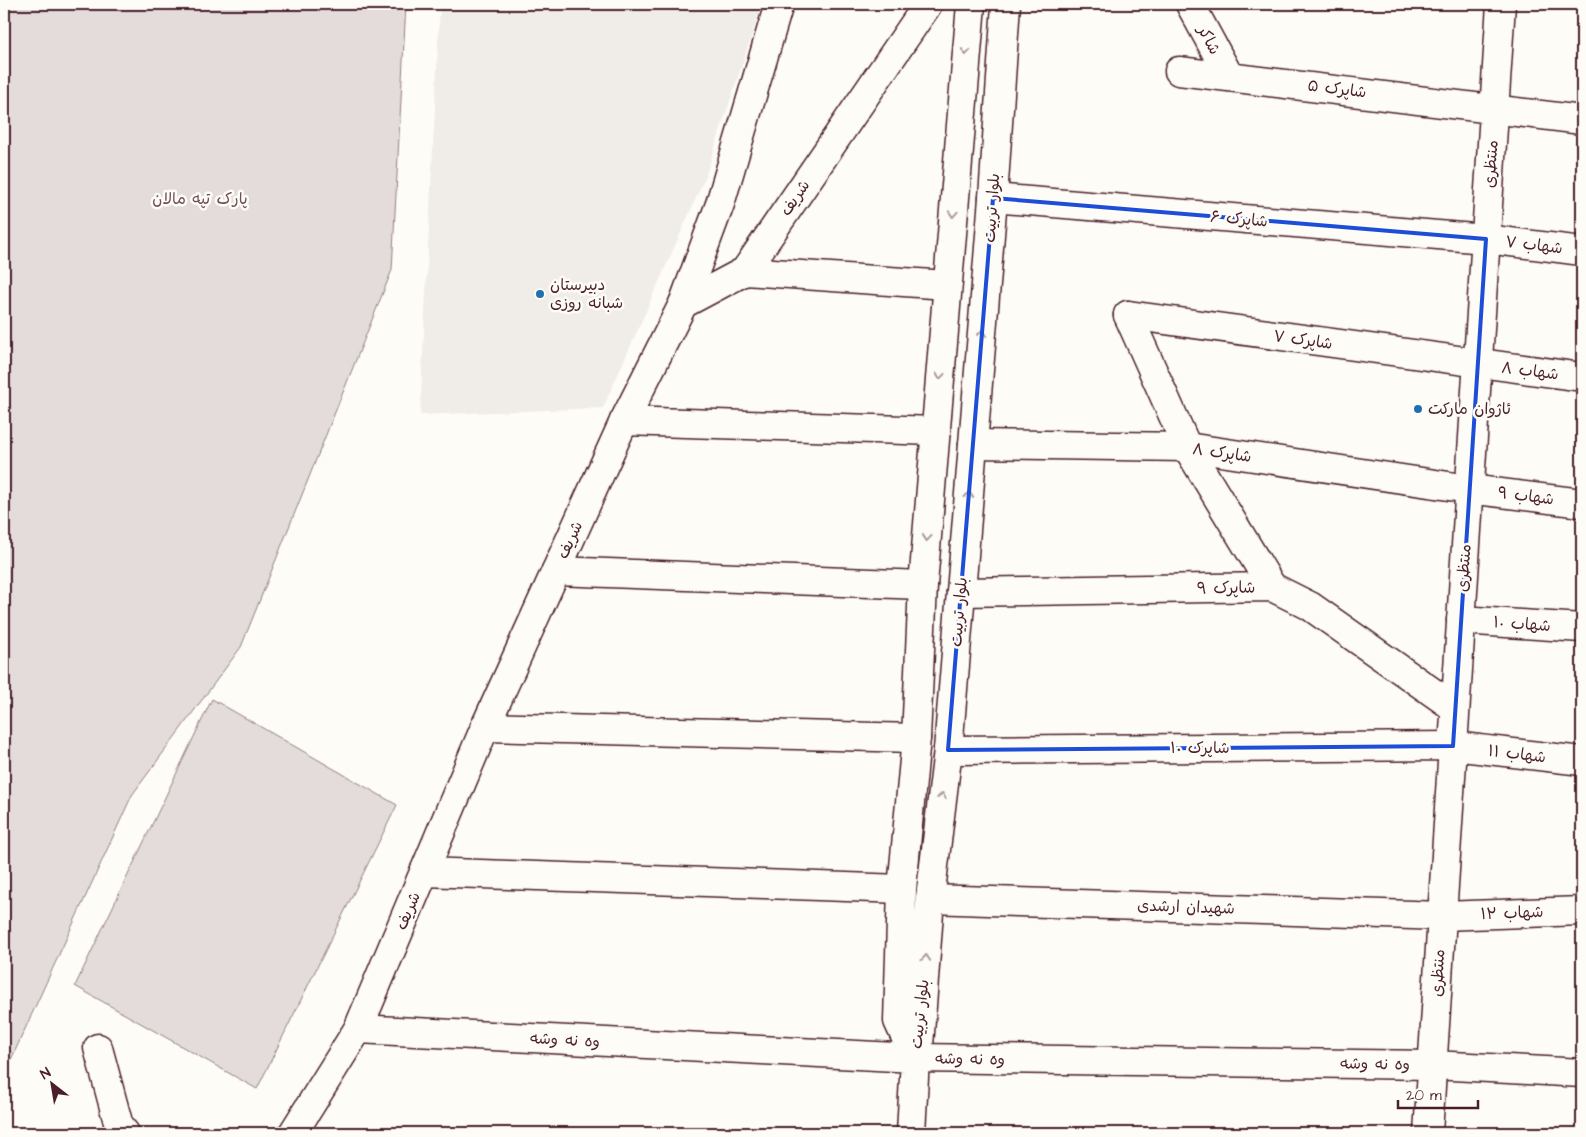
<svg xmlns="http://www.w3.org/2000/svg" width="1586" height="1137" viewBox="0 0 1586 1137" font-family="'Architects Daughter','Playpen Sans Arabic',sans-serif">
  <rect width="100%" height="100%" fill="#fdfcf7"/>
  <filter id="ink" filterUnits="userSpaceOnUse"><feTurbulence type="fractalNoise" baseFrequency=".02" numOctaves="2"/><feDisplacementMap in="SourceGraphic" scale="10" xChannelSelector="R" yChannelSelector="G"/><feConvolveMatrix kernelMatrix="1 2 1 2 8 2 1 2 1" color-interpolation-filters="sRGB"/></filter>
  <g filter="url(#ink)">
    <polygon fill="#f0ece8" points="440,4 762,4 704,180 603,408 420,415"/>
    <g fill="#e3dcda" stroke="#967e82">
      <polygon points="4,4 406,4 392,270 241,647 132,795 4,1075"/>
      <polygon points="212,699 397,805 257,1089 75,986"/>
    </g>
    <g fill="none" stroke-linecap="round" stroke-linejoin="round">
      <g stroke="#4a1f2b" stroke-width="31">
        <g id="minor">
          <polyline points="1190,4 1229,76"/>
          <polyline points="1179,71 1582,120"/>
          <polyline points="993,198 1486,239 1582,251"/>
          <polyline points="745,271 947,285"/>
          <polyline points="683,304 720,204 779,4"/>
          <polyline points="1128,315 1582,377"/>
          <polyline points="1128,315 1187,447 1272,587"/>
          <polyline points="624,421 936,431"/>
          <polyline points="973,444 1187,447 1469,489 1582,503"/>
          <polyline points="556,571 923,585"/>
          <polyline points="961,592 1272,587 1310,606 1455,708"/>
          <polyline points="1461,620 1582,628"/>
          <polyline points="485,727 916,738"/>
          <polyline points="948,750 1453,746 1582,761"/>
          <polyline points="424,872 902,889"/>
          <polyline points="930,899 1442,916 1582,911"/>
          <polyline points="358,1029 915,1058 911,1133"/>
          <polyline points="98,1048 119,1126 125,1133"/>
          <polyline points="293,1133 358,1029 485,727 624,421 683,304 745,271 928,4"/>
          <polyline points="1428,1133 1501,4"/>
        </g>
      </g>
      <g stroke="#4a1f2b" stroke-width="31">
        <g id="tertiary">
          <polyline points="915,1058 898,1021 902,889 916,738 923,585 971,4"/>
          <polyline points="915,1058 919,1046 930,899 948,750 961,592 993,198 1006,4"/>
          <polyline points="915,1058 1433,1065 1582,1073"/>
        </g>
      </g>
      <use href="#minor" stroke="#fdfcf7" stroke-width="28"/>
      <use href="#tertiary" stroke="#fdfcf7" stroke-width="28"/>
    </g>
    <defs><path id="oneway-chevron" d="M-2-3.5L2.5 0L-2 3.5" fill="none" stroke-width="1.6" stroke-linecap="round" stroke-linejoin="round" transform="scale(1.25)"/></defs>
    <g stroke="#ac999b">
      <use href="#oneway-chevron" transform="translate(966 52) rotate(95)"/>
      <use href="#oneway-chevron" transform="translate(953 214) rotate(94)"/>
      <use href="#oneway-chevron" transform="translate(982 333) rotate(-85)"/>
      <use href="#oneway-chevron" transform="translate(940 376) rotate(95)"/>
      <use href="#oneway-chevron" transform="translate(969 495) rotate(-85)"/>
      <use href="#oneway-chevron" transform="translate(927 538) rotate(95)"/>
      <use href="#oneway-chevron" transform="translate(942 796) rotate(-83)"/>
      <use href="#oneway-chevron" transform="translate(926 958) rotate(-86)"/>
    </g>
  </g>
  <path fill="none" stroke="#1d4ed8" stroke-width="4" stroke-linejoin="round" d="M 993,198 L 1486,239 L 1453,746 L 948,750 Z"/>
  <g fill="#1f6fb2" stroke="#fdfcf7" stroke-width="2">
    <circle cx="540" cy="294" r="5"/>
    <circle cx="1418" cy="409" r="5"/>
  </g>
  <g text-anchor="middle" dominant-baseline="central" stroke-width="5" stroke-linejoin="round" paint-order="stroke">
    <g font-size="16" fill="#4a1f2b" stroke="#fdfcf7">
      <text transform="translate(1209 40) rotate(62)">شاکر</text>
      <text transform="translate(1337 89) rotate(7)">شاپرک ۵</text>
      <text transform="translate(1491 164) rotate(-86)">منتظری</text>
      <text transform="translate(795 198) rotate(-56)">شریف</text>
      <text transform="translate(992 208) rotate(-86)">بلوار تربیت</text>
      <text transform="translate(1239 219) rotate(5)">شاپرک ۶</text>
      <text transform="translate(1534 245) rotate(7)">شهاب ۷</text>
      <text transform="translate(1303 340) rotate(8)">شاپرک ۷</text>
      <text transform="translate(1530 371) rotate(7)">شهاب ۸</text>
      <text transform="translate(1222 453) rotate(8)">شاپرک ۸</text>
      <text transform="translate(1526 496) rotate(7)">شهاب ۹</text>
      <text transform="translate(570 540) rotate(-65)">شریف</text>
      <text transform="translate(1464 568) rotate(-86)">منتظری</text>
      <text transform="translate(1226 588) rotate(-1)">شاپرک ۹</text>
      <text transform="translate(959 612) rotate(-85)">بلوار تربیت</text>
      <text transform="translate(1522 624) rotate(4)">شهاب ۱۰</text>
      <text x="1200" y="748">شاپرک ۱۰</text>
      <text transform="translate(1517 754) rotate(7)">شهاب ۱۱</text>
      <text transform="translate(1186 907) rotate(2)">شهیدان ارشدی</text>
      <text transform="translate(408 911) rotate(-67)">شریف</text>
      <text transform="translate(1512 913) rotate(-2)">شهاب ۱۲</text>
      <text transform="translate(1438 973) rotate(-87)">منتظری</text>
      <text transform="translate(920 1014) rotate(-84)">بلوار تربیت</text>
      <text transform="translate(565 1040) rotate(3)">وه نه وشه</text>
      <text transform="translate(970 1059) rotate(1)">وه نه وشه</text>
      <text transform="translate(1375 1064) rotate(1)">وه نه وشه</text>
    </g>
    <g font-size="16" fill="#704e57" stroke="#fdfcf7">
      <text x="200" y="199">پارک تپه مالان</text>
    </g>
    <g font-size="16" fill="#4a1f2b" stroke="#fdfcf7" text-anchor="start">
      <text x="550" y="285">دبیرستان<tspan x="550" dy="18">شبانه روزی</tspan></text>
      <text x="1428" y="409">ئاژوان مارکت</text>
    </g>
  </g>
  <rect width="1586" height="1137" fill="none" stroke="#fdfcf7" stroke-width="20"/>
  <rect x="10" y="10" width="1566" height="1117" fill="none" stroke="#4a1f2b" stroke-width="2" filter="url(#ink)"/>
  <g transform="translate(52 1084) rotate(329)" stroke="#fdfcf7" stroke-width="4" paint-order="stroke">
  <path d="M0-4L9 19L0 12L-9 19Z" fill="#4a1f2b"/>
  <text y="-8" font-size="14" font-weight="bold" text-anchor="middle" fill="#4a1f2b">N</text>
  </g>
  <path d="M1398 1100v8h80v-8" fill="none" stroke="#4a1f2b" stroke-width="2.5"/>
  <text x="1406" y="1100" font-size="15" fill="#4a1f2b" stroke="#fdfcf7" stroke-width="4" paint-order="stroke">20 m</text>
</svg>
